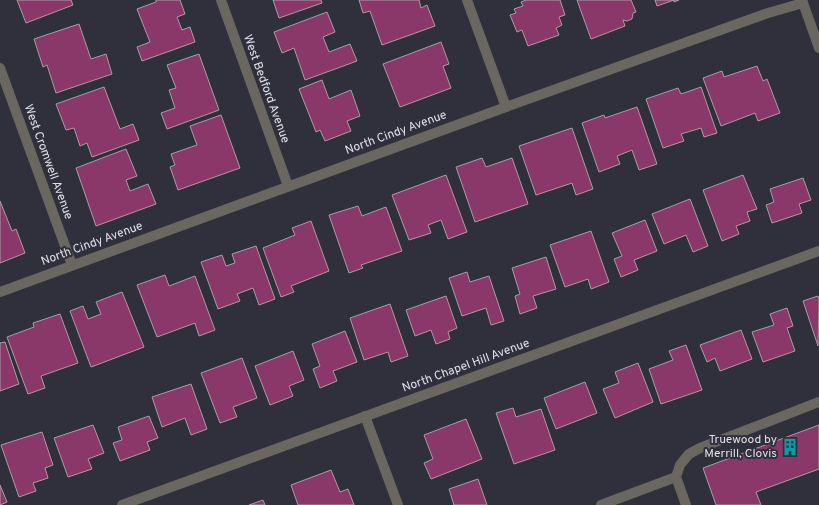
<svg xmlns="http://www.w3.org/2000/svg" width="819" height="505" viewBox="0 0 819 505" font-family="Overpass,sans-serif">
  <rect width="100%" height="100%" fill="#30303d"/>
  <g fill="#8a3869" stroke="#ac9ba3">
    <polygon points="17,0 71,0 73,5 26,23"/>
    <polygon points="156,0 180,0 185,14 177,17 182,30 190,27 195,42 142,61 137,47 150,42 137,9 156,2"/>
    <polygon points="273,0 321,0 322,3 279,18"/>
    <polygon points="359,0 419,0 421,8 427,5 435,26 382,45 370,11 363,13"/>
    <polygon points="526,0 560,0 565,15 559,17 562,25 556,28 559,35 528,46 522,30 517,32 510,15 516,13 514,9 523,6 521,2"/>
    <polygon points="577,0 631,0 636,12 633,13 632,19 627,21 623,20 625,26 591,39"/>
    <polygon points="655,0 679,0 674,2 674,0 657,6"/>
    <polygon points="327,12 335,32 323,37 329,52 350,44 357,61 305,80 294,48 282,53 274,32"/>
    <polygon points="79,24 91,59 106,54 112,74 56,93 47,65 43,67 34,39"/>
    <polygon points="441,42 449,64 443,66 451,88 400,107 383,64"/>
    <polygon points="199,54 219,110 167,129 161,113 175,108 169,90 176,88 167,65"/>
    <polygon points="757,66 763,81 767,79 780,113 758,121 755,113 721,126 703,78 722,71 724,77"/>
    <polygon points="322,80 329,99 351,90 360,116 347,121 351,131 325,141 320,130 316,132 299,89"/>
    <polygon points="104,87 120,129 133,124 139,140 92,157 87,143 80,146 74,128 66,130 56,104"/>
    <polygon points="701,87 717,133 704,137 701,128 681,134 684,141 663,148 646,99 678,88 681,94"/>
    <polygon points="637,107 657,164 639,170 632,150 617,156 620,164 599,172 582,123 604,115 605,118"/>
    <polygon points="221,115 240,168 178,190 170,167 175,165 171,154 197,145 190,126"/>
    <polygon points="572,128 593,189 576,195 572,183 536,195 519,146"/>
    <polygon points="126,149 137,176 126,180 130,191 148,184 156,204 96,226 76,168"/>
    <polygon points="482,158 486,167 512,158 528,204 475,222 456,167"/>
    <polygon points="446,175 467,232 448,239 441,220 428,225 431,233 409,240 392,195"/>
    <polygon points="743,175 757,209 747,212 750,221 736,226 739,234 722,241 703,190"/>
    <polygon points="803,178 811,200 799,204 802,213 772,223 766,205 774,202 770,189"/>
    <polygon points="690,199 708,246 693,252 686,235 664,244 652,214"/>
    <polygon points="0,201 12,231 16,229 25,253 0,263"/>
    <polygon points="358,206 362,216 386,207 402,251 361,265 363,268 349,273 329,215"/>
    <polygon points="645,220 657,251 634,260 638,270 621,277 614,259 622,256 612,233"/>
    <polygon points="311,221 329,271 291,286 294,292 281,297 263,248 295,235 292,228"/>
    <polygon points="591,231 609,282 591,289 588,279 565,287 550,245"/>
    <polygon points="256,246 275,299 259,305 253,288 237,294 240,301 218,309 201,262 222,255 226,266 235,263 232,254"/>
    <polygon points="546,257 556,289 533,296 537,308 520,314 515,296 520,294 512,268"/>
    <polygon points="467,272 470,282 489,276 504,321 491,325 486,308 462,316 449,278"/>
    <polygon points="165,275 169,286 195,276 215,330 199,336 195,323 157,337 137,285"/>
    <polygon points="122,292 144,347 91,367 70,311 83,306 88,319 101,314 96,302"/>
    <polygon points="446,296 457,328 448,332 450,339 436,344 431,330 415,336 406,310"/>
    <polygon points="818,296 819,299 818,346 803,301"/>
    <polygon points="390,304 408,356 391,362 388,352 364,360 350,318"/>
    <polygon points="787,308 793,326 787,328 795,351 763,362 752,332 774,325 770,314"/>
    <polygon points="60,314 78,363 41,376 45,388 28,394 7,337 34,327 33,323"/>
    <polygon points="741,330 752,359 720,371 715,358 707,362 700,345"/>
    <polygon points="345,331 357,362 333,371 337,381 320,388 313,369 320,366 312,344"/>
    <polygon points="5,342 19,384 0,391 0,343"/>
    <polygon points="686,345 702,390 661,404 649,369 673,360 669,351"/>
    <polygon points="293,351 304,380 289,386 293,396 270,405 255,366"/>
    <polygon points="242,358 257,398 233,407 237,417 220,423 201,373"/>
    <polygon points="638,363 653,402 615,418 603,389 619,383 615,372"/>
    <polygon points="585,382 597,413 556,429 544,398"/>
    <polygon points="191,384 207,429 191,435 185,418 162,427 152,397"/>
    <polygon points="513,408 516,417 541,409 555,450 514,464 496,413"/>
    <polygon points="149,416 158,438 147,442 150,450 120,461 113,443 122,440 118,427"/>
    <polygon points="466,419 482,459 431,479 424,463 433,459 424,435"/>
    <polygon points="93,425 104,453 88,459 92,469 68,477 54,438"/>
    <polygon points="819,425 819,469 756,492 761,505 716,505 703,468"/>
    <polygon points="42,432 53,465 45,468 48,478 33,483 36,491 19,497 1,445"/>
    <polygon points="331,470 340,492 348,489 354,505 298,505 291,485"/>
    <polygon points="478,479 487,505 453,505 454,505 449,489"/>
    <polygon points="0,485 7,502 0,505"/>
    <polygon points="263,500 265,505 249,505"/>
  </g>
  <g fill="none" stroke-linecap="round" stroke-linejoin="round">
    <g stroke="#6a6761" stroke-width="10">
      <polyline points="221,0 288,186"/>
      <polyline points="467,0 506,107"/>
      <polyline points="802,0 819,48"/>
      <polyline points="0,68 72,265"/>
      <polyline points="0,292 506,107 768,13 803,3"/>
      <polyline points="365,416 398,505"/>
      <polyline points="122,505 819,251"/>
      <polyline points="601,505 676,477"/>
      <polyline points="686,505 676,477 680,465 689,454 700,448 819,402"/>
    </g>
  </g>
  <defs>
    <g id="building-bare" transform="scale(1.38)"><path d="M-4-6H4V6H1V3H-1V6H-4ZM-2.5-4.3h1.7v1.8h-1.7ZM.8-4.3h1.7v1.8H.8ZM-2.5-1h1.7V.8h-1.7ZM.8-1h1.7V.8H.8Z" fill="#0f9aa8" stroke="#30303d" stroke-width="2.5" paint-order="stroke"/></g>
  </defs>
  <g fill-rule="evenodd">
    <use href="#building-bare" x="790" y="447"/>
  </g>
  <g text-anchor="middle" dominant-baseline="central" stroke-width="4" stroke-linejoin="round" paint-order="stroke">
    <g font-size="12" fill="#e0e0e8" stroke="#30303d">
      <text transform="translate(266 89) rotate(70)">West Bedford Avenue</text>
      <text transform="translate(396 133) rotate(-20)">North Cindy Avenue</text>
      <text transform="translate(48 162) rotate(70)">West Cromwell Avenue</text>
      <text transform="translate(92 244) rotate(-20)">North Cindy Avenue</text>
      <text transform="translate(466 366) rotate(-20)">North Chapel Hill Avenue</text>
    </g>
    <g font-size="12" fill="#e0e0e8" stroke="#30303d" text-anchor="end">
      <text x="777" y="440">Truewood by<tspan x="777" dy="14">Merrill, Clovis</tspan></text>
    </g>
  </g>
</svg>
